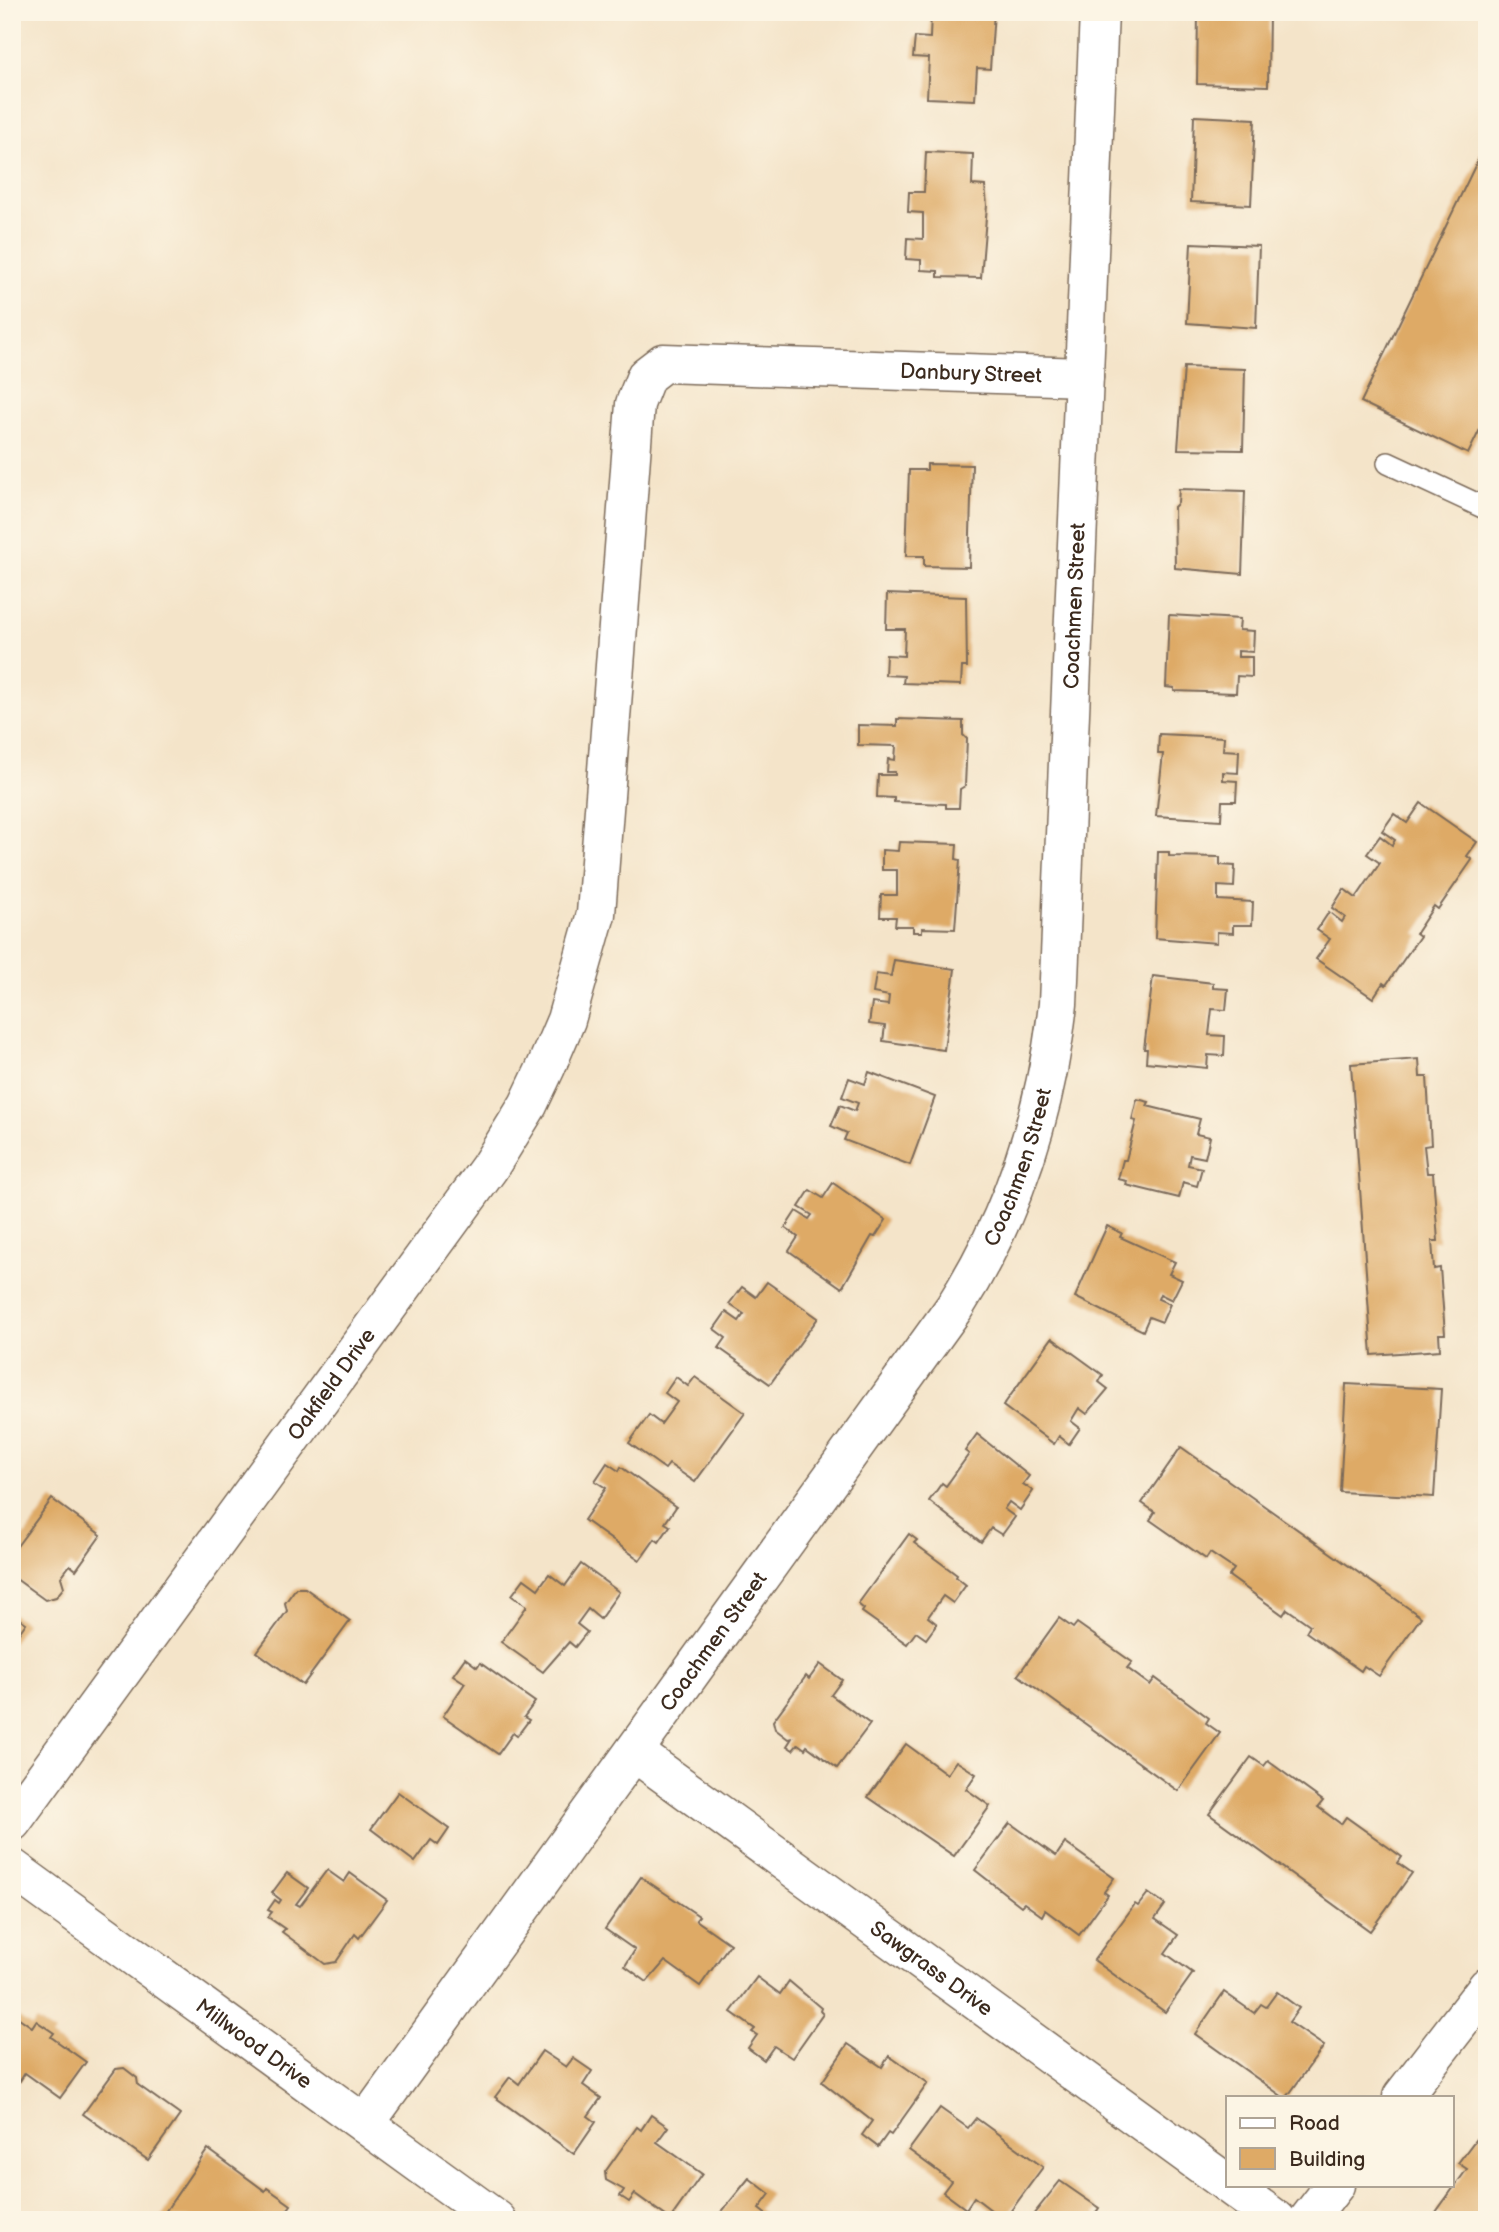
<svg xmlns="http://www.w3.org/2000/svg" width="1499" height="2232" viewBox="0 0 1499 2232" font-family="'Balsamiq Sans',sans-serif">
  <rect width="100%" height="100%" fill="#fcf5e5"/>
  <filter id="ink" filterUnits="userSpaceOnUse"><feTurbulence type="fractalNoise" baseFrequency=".0143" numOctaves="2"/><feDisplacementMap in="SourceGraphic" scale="14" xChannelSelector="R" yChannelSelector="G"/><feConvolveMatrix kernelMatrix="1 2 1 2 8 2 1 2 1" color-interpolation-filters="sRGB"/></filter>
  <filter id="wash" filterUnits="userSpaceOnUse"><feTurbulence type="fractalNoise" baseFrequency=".00686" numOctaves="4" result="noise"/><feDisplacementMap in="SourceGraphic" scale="28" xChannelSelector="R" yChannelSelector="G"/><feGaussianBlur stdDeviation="1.57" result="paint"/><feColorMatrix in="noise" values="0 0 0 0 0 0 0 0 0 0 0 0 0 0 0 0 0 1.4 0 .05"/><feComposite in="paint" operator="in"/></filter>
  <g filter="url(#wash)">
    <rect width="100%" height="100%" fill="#f4e4c9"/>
    <g id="blocks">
      <g fill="#deaa66">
        <polygon points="931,12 994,12 990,69 977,68 975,100 927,98 929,58 913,57 915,37 930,38"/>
        <polygon points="1198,12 1269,12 1268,86 1197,84"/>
        <polygon points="1194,116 1255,119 1251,205 1191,202"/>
        <polygon points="1487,141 1487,415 1468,454 1361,402"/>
        <polygon points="926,152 973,154 972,185 985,186 987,205 981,278 938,277 938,271 921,270 921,260 906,259 907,238 923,239 923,213 908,212 909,192 924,192"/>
        <polygon points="1191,243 1259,246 1256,328 1187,323"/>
        <polygon points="1184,367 1245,369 1243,450 1178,449"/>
        <polygon points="927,464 972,465 969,567 924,566 924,556 906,556 909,470 927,470"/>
        <polygon points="1179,489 1245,491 1242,574 1175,568 1174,507 1178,503"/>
        <polygon points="887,594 966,597 967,667 962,667 961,685 903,683 904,676 885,675 886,655 904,656 905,629 886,629"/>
        <polygon points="1169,615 1240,619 1239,630 1254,631 1253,652 1238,651 1238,657 1252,657 1252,677 1237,676 1236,693 1174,691 1174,688 1166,687"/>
        <polygon points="897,719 963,721 963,735 967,739 965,786 960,789 959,808 946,808 946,804 894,802 894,798 877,797 878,775 895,775 895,772 887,772 888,759 895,760 896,746 858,745 858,725 897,726"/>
        <polygon points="1159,734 1224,737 1223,750 1239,751 1238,773 1223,772 1223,780 1237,781 1236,801 1222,801 1221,820 1156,816 1163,754 1158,754"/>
        <polygon points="1421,803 1477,842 1467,856 1472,860 1438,909 1434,906 1416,933 1420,936 1386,985 1383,983 1373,998 1316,959 1330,939 1317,930 1329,912 1342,922 1345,917 1332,908 1344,889 1356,898 1380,863 1367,854 1380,836 1392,845 1395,840 1382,831 1394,814 1407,823"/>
        <polygon points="899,842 957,844 956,859 960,860 955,929 922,928 922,932 913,932 913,926 895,926 896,917 880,917 881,895 897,895 897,870 882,870 882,850 898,851"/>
        <polygon points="1158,852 1169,852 1169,856 1220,857 1220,865 1235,866 1234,887 1218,886 1218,900 1253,902 1252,925 1233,925 1233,933 1217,932 1217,943 1155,938"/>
        <polygon points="894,960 955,969 944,1050 883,1041 885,1026 869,1024 872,1003 888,1005 889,996 873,993 876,974 891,976"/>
        <polygon points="1153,976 1213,983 1213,988 1228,989 1226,1010 1212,1009 1209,1035 1225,1036 1224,1056 1208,1055 1207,1068 1146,1062 1147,1049 1144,1049"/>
        <polygon points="1419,1059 1420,1077 1427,1077 1431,1145 1424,1146 1427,1173 1433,1173 1438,1241 1432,1241 1434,1269 1440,1268 1445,1334 1439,1334 1440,1350 1372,1355 1351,1064"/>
        <polygon points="869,1072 935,1097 910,1165 844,1140 847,1133 831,1126 840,1105 855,1111 858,1103 842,1097 849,1078 865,1084"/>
        <polygon points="1137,1099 1149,1102 1147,1106 1200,1119 1196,1134 1210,1137 1205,1158 1190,1155 1188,1165 1202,1168 1197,1186 1183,1182 1179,1198 1126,1185 1127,1181 1118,1179 1123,1160 1126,1160 1136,1121 1132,1120"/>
        <polygon points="833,1183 886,1220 875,1237 872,1236 842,1288 789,1251 798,1237 785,1228 796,1211 809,1219 812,1215 799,1207 810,1190 823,1198"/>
        <polygon points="1107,1226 1122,1233 1120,1237 1175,1262 1169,1274 1182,1280 1172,1300 1160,1294 1158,1299 1170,1304 1162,1322 1149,1317 1143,1331 1075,1297"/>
        <polygon points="767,1282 818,1318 770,1384 719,1348 726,1338 714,1329 726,1312 739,1321 744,1314 729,1304 742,1287 756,1297"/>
        <polygon points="1052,1338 1103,1375 1099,1382 1108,1389 1087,1414 1079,1408 1071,1421 1080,1428 1069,1444 1059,1436 1054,1444 1003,1406"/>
        <polygon points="676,1377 688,1386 695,1377 745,1413 695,1482 669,1464 665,1469 629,1443 649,1415 661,1424 677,1402 665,1393"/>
        <polygon points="1346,1384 1441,1389 1434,1497 1340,1492"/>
        <polygon points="977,1434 1029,1476 1023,1484 1033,1491 1020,1510 1009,1502 1004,1509 1015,1517 1002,1535 991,1528 981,1542 929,1501 942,1483 946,1486 969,1454 965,1451"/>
        <polygon points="1181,1447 1421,1617 1379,1676 1364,1666 1361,1671 1306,1632 1310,1625 1287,1609 1283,1615 1229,1576 1234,1569 1210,1553 1206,1559 1150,1520 1155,1512 1142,1503"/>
        <polygon points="607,1463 619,1471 621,1467 676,1507 665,1523 670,1526 659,1542 655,1539 640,1560 584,1520 606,1488 595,1481"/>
        <polygon points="52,1499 101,1535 76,1570 70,1565 61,1577 64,1587 56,1597 45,1600 12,1576 12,1553"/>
        <polygon points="909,1534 917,1540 914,1543 957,1575 956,1577 966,1585 953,1603 943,1596 928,1617 937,1624 926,1639 916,1632 907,1644 862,1612 864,1609 858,1604"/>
        <polygon points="581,1564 619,1592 600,1619 588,1609 577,1624 587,1632 575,1647 569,1642 543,1672 501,1642 527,1606 512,1595 524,1579 538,1589 549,1574 565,1586"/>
        <polygon points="296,1588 305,1588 350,1621 303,1685 257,1652 287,1611 285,1603"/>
        <polygon points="12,1613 26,1623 12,1643"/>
        <polygon points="1059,1618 1073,1628 1077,1623 1132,1662 1127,1668 1150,1685 1155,1678 1209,1718 1206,1723 1220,1733 1178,1791 1018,1675"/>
        <polygon points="465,1658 477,1667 480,1663 535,1702 524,1717 529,1720 517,1736 513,1733 498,1754 443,1716 465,1683 453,1675"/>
        <polygon points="820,1664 842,1680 831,1695 870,1724 837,1768 807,1746 805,1749 798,1744 793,1750 787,1746 792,1738 788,1739 775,1729 773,1721 806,1676 809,1679"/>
        <polygon points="906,1744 947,1774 956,1761 976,1774 966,1789 990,1806 954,1856 868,1797"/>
        <polygon points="1251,1757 1264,1766 1268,1761 1323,1801 1318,1807 1341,1824 1346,1817 1402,1857 1398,1863 1412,1873 1370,1931 1209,1814"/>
        <polygon points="398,1792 449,1829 438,1845 431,1840 415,1862 371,1829"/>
        <polygon points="1010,1823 1056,1856 1065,1843 1114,1878 1104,1892 1108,1895 1079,1935 1045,1910 1042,1916 1024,1903 1021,1906 975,1870"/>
        <polygon points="327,1870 344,1882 350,1873 387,1900 359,1938 355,1934 336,1962 325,1964 282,1932 285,1929 268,1917 272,1912 268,1910 275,1900 279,1903 281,1900 272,1893 287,1873 308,1888 296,1904 300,1906"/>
        <polygon points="641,1877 699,1916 696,1920 730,1944 700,1986 665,1961 647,1982 625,1966 635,1950 605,1929"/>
        <polygon points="1148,1893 1165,1905 1155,1919 1178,1935 1165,1953 1193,1973 1165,2012 1094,1960 1135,1904 1138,1906"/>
        <polygon points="757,1977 780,1994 789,1981 821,2008 820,2011 823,2014 792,2058 774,2046 764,2060 748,2048 757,2035 752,2032 755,2029 731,2012"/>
        <polygon points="1224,1992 1254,2013 1261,2004 1266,2007 1277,1992 1299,2008 1289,2022 1324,2046 1287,2097 1283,2097 1195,2034"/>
        <polygon points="12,2013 32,2027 36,2021 54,2033 51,2037 86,2062 60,2098 25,2073 20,2081 12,2075"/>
        <polygon points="848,2044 882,2067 889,2056 928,2083 891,2135 888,2133 878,2147 862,2135 872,2121 822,2082"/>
        <polygon points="542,2051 566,2067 573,2058 592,2071 583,2085 601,2098 588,2116 596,2122 574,2154 495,2097 510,2077 519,2084"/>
        <polygon points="124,2068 137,2078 138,2085 180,2115 148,2160 83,2114 116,2069"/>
        <polygon points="940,2108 968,2128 976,2118 1043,2167 1004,2220 974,2197 966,2209 943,2192 951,2181 909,2150"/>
        <polygon points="651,2115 668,2127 657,2142 702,2174 670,2219 635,2194 629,2202 620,2196 624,2190 606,2180 605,2172 637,2127 641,2130"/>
        <polygon points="1485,2127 1487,2220 1447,2220 1436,2212 1467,2169 1458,2163"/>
        <polygon points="208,2149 265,2191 267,2188 291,2205 280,2220 161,2218"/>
        <polygon points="749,2178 770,2194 759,2209 773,2220 715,2220"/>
        <polygon points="1060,2181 1099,2208 1095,2214 1103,2220 1034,2220 1033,2215"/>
      </g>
    </g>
  </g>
  <g filter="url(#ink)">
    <use href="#blocks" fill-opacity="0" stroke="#7c6b5a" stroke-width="2"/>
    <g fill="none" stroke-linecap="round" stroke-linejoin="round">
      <g stroke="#7c6b5a" stroke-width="24">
        <polyline id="lane" points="1388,463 1487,509"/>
      </g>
      <g stroke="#7c6b5a" stroke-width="41">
        <g id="street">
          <path id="s1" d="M 634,1752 L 1228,2184"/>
          <path id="s2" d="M 12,1822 L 489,1168 L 528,1105 L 546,1067 L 566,1020 L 596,914 L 635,404 L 646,376 L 663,363 L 1084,377"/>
          <path id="s3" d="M 12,1868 L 497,2220"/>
          <polyline points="1402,2097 1487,1987"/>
          <path id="s4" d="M 365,2124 L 954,1308 C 1014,1214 1046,1114 1058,1004 L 1099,12"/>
          <polyline points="1229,2185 1277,2220"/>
          <polyline points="1308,2220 1335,2185"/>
        </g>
      </g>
      <use href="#lane" stroke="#fff" stroke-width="21"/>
      <use href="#street" stroke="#fff" stroke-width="38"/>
    </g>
  </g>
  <g text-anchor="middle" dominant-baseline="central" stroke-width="7" stroke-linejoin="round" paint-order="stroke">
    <g font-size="21" fill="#3b2a1e" stroke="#fcf5e5">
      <text stroke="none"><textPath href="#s2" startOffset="1958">Danbury Street</textPath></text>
      <text stroke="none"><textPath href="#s4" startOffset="1729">Coachmen Street</textPath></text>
      <text stroke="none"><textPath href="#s4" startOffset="1162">Coachmen Street</textPath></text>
      <text stroke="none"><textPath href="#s2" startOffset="542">Oakfield Drive</textPath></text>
      <text stroke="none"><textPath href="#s4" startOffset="595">Coachmen Street</textPath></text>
      <text stroke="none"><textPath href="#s1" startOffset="368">Sawgrass Drive</textPath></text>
      <text stroke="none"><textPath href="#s3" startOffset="299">Millwood Drive</textPath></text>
    </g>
  </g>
  <rect width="1499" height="2232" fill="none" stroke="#fcf5e5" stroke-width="42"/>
  <rect x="1226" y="2096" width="228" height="91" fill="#fcf5e5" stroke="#afa495" stroke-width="2"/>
  <rect x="1240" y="2118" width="35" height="10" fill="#ffffff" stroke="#afa495" stroke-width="2"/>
  <text x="1289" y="2130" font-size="21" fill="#3b2a1e">Road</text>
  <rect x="1240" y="2148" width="35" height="21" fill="#deaa66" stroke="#afa495" stroke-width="2"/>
  <text x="1289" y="2166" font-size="21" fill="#3b2a1e">Building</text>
</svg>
